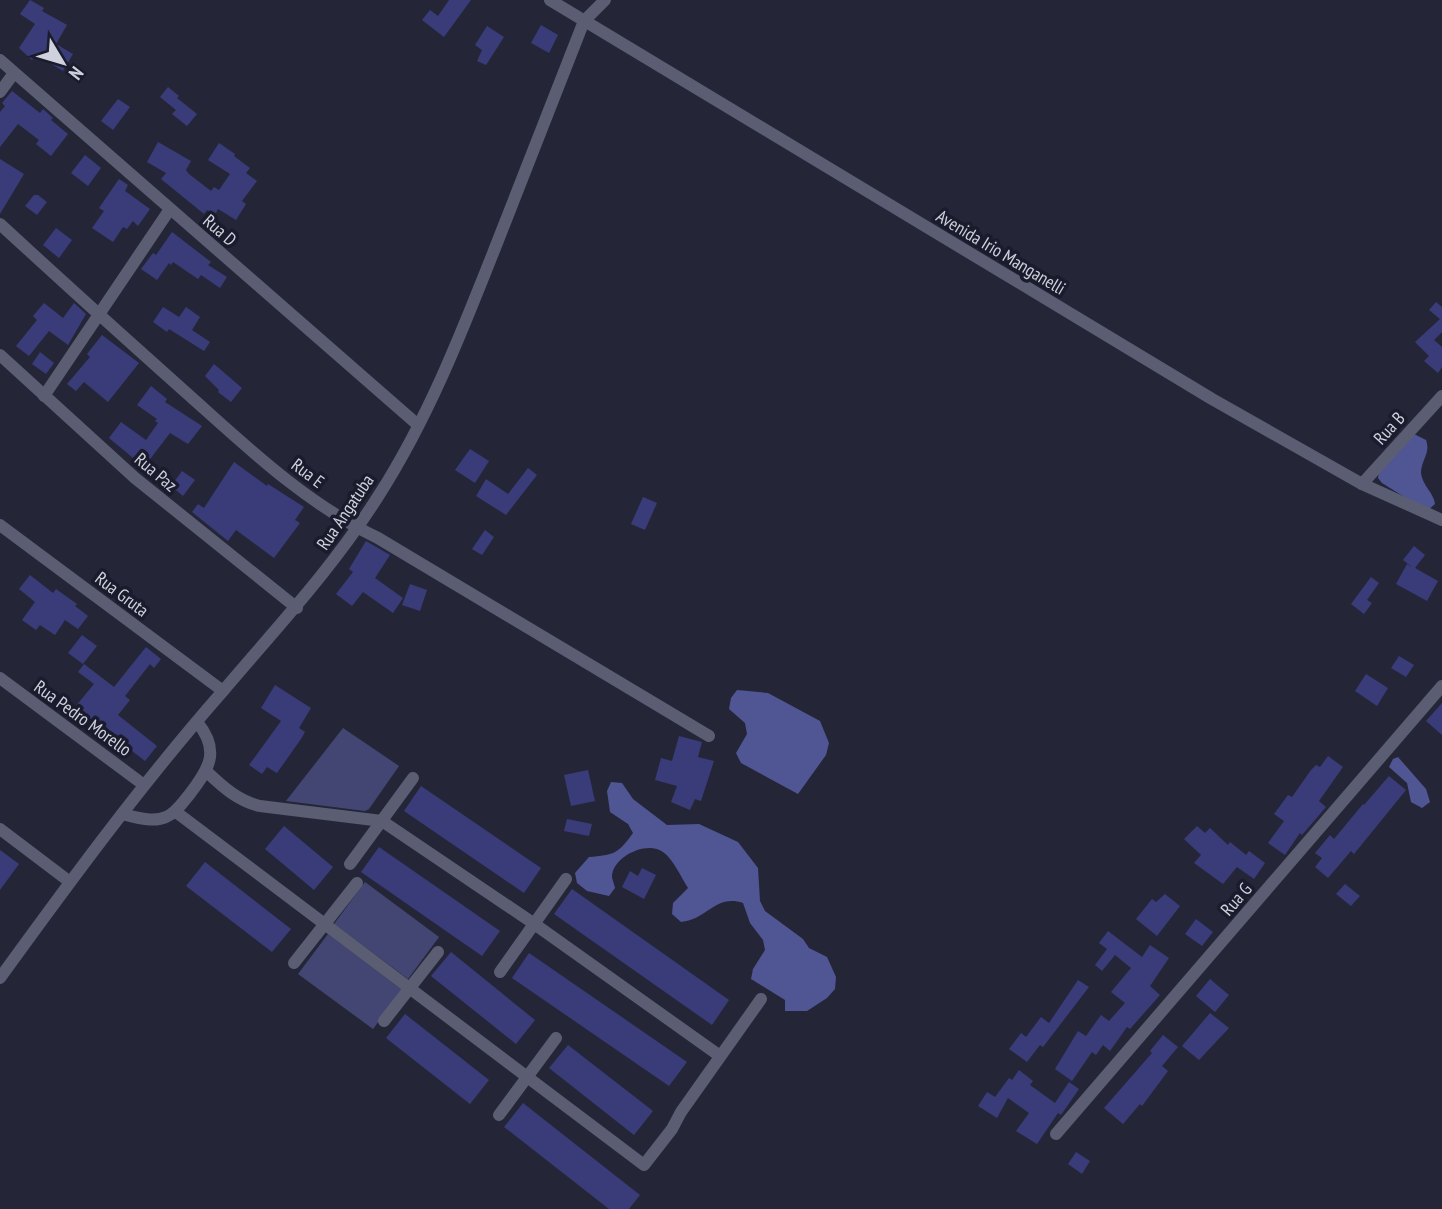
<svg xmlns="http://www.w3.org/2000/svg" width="1442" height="1209" viewBox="0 0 1442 1209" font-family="'PT Sans Narrow',sans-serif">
  <rect width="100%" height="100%" fill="#242638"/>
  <g fill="#434673">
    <polygon points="343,728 399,766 369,809 365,811 286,801"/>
    <polygon points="365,882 439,937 408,979 334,924"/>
    <polygon points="328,934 402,990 373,1029 298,974"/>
  </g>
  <g fill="#505594">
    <path d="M 1412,433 L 1426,440 C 1431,453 1421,460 1421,473 C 1422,485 1434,493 1435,504 L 1427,511 L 1382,483 L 1378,478 L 1379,471 Z"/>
    <polygon points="737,690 768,693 820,721 829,743 826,755 798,794 741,763 736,753 747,734 745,723 729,709 731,698"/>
    <polygon points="1398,757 1426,789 1430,802 1422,808 1411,802 1407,783 1389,767 1393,759"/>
    <path d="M 611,782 L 622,783 L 633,799 L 667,825 L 699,824 L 738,842 L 758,868 L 760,901 L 765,911 L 803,939 L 809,948 L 827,957 L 836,977 L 835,989 L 827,998 L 807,1011 L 785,1011 L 785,1000 L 751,979 L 753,969 L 765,950 L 763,940 L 750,923 L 743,903 C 715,894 707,920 681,922 L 672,914 L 673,903 L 688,888 C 681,877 673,859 663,852 C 647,840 612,857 612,877 C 612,878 615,887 615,888 L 609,896 L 587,891 L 577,883 L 575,873 L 589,857 C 614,855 618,854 633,833 L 628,824 L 610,812 L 607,791 Z"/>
  </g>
  <g fill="#393c78">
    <polygon points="30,0 44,8 42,11 67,25 56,44 73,54 63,71 35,54 32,60 19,48 35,24 20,14"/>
    <polygon points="449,0 471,0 444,37 422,20 430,10 438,16"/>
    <polygon points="541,25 558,35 549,53 531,43"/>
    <polygon points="487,26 504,37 486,65 477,61 482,50 475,45"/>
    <polygon points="168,87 179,96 177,98 197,114 187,126 172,114 176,110 160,97"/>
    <polygon points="12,91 40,113 43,109 53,118 51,120 68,134 51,156 36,144 39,140 18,124 0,147 0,112 5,106 2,103"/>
    <polygon points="118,99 130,107 113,130 101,121"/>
    <polygon points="158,142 191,161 186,170 189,174 211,191 214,187 219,190 230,174 208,160 219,143 235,154 234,156 250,168 246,173 257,181 242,201 246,204 236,220 218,209 215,215 207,210 204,214 161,179 166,173 147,162"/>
    <polygon points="85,155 101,168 88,186 71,173"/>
    <polygon points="0,159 24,174 0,214"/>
    <polygon points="119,179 128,185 125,191 150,209 138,226 133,221 127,229 123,227 113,242 92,228 104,211 99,208"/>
    <polygon points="34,195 38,195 47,202 37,215 25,206"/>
    <polygon points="56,228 72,240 59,258 43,245"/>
    <polygon points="172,232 211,262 208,265 227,277 220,288 201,275 198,279 173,262 171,265 169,263 157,280 141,269 153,253 156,255"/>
    <polygon points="1436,302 1442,307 1442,332 1434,340 1442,347 1442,367 1438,373 1424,361 1429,356 1415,342 1440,319 1429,310"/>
    <polygon points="44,303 63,318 74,303 86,314 68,345 49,331 29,356 16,346 37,320 33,316"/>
    <polygon points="163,307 179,317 186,307 200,317 192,330 210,342 204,351 169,329 167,332 153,322"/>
    <polygon points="102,335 139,363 108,402 84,382 76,391 67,384 90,357 87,354"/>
    <polygon points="40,352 54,363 46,374 32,364"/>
    <polygon points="214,364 242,388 231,402 218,392 219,390 205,376"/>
    <polygon points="151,386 167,399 165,402 202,426 188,444 170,433 144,467 109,438 121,422 146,440 158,423 155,421 157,419 137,405"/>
    <polygon points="470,449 489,461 475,483 455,470"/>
    <polygon points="234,462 267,486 268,484 304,507 295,520 300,523 274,558 236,530 228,541 192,512 198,504 204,508"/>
    <polygon points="528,468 537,475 506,515 476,496 486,479 508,494"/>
    <polygon points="182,471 195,480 183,496 171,486"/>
    <polygon points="643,497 657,503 645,530 631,524"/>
    <polygon points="485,530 494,537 482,555 472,549"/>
    <polygon points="366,541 390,555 375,578 403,598 393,613 363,592 352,606 336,594 353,572 349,569"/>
    <polygon points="1414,546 1425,555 1415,568 1438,581 1427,601 1396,584 1407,564 1412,567 1403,560"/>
    <polygon points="30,575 53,593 56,589 77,604 75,606 88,616 78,629 65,620 55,635 40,625 36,630 22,620 35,602 19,589"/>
    <polygon points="1371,577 1379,583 1367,600 1372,603 1364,614 1351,604"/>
    <polygon points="410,584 427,590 420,611 402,605"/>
    <polygon points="82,635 97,646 83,664 68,653"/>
    <polygon points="146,647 161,659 154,668 150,664 125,696 130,700 118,715 157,746 145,761 75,707 94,684 78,672 84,664 114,687"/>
    <polygon points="1399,656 1414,665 1406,677 1391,668"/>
    <polygon points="1366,674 1388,688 1377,706 1355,691"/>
    <polygon points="275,685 311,708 299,728 305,732 301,739 277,773 267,767 262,774 249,765 281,721 261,708"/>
    <polygon points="1442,703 1442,735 1426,721"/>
    <polygon points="679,736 702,742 698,757 714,761 701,801 695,799 690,810 671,802 677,786 655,780 661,758 672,761"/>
    <polygon points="1328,756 1343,767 1319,801 1326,807 1302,835 1300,833 1285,855 1268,843 1284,821 1274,814 1288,795 1292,797 1311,770 1316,765 1320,767"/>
    <polygon points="588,770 595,801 571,806 564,775"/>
    <polygon points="1389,776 1406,790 1354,854 1351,851 1328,878 1315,867 1322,858 1315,853 1330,835 1334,839 1363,804 1364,805"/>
    <polygon points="421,786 541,868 524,893 404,811"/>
    <polygon points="567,819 592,824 589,836 564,831"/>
    <polygon points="284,826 333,867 314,890 265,849"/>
    <polygon points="1197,826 1205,833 1210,828 1228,845 1230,842 1246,855 1249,851 1265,863 1254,879 1237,867 1223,884 1194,863 1201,855 1184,839"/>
    <polygon points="379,847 500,931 482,956 361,872"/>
    <polygon points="0,850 19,864 0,890"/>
    <polygon points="205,862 291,929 272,952 186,886"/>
    <polygon points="642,868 656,875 644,899 622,887 630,871 638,876"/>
    <polygon points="1345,884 1360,896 1351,906 1336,894"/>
    <polygon points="572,889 729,1000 712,1025 554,914"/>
    <polygon points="1165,894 1180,906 1157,936 1136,919 1152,899 1156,902"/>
    <polygon points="1196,919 1213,932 1202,946 1185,934"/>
    <polygon points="1108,931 1142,957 1150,945 1169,958 1150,986 1160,995 1130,1029 1127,1027 1110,1051 1103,1045 1096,1055 1092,1052 1072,1081 1055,1069 1078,1031 1086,1036 1101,1015 1109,1021 1125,1003 1111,992 1131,968 1115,955 1102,971 1095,965 1107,949 1099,943"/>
    <polygon points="451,952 535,1020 516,1044 431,976"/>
    <polygon points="529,953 687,1062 669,1086 512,978"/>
    <polygon points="1210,979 1229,995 1215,1012 1196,996"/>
    <polygon points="1078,980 1089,987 1043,1047 1040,1045 1027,1062 1009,1049 1021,1033 1026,1037 1041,1017 1049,1023"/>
    <polygon points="1210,1013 1229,1028 1199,1060 1182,1046"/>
    <polygon points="405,1014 489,1080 470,1104 386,1038"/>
    <polygon points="1163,1035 1178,1047 1162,1066 1168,1071 1142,1106 1140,1104 1123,1124 1104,1108 1152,1053 1150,1051"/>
    <polygon points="568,1045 653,1111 634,1135 549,1068"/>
    <polygon points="1019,1070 1033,1081 1030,1085 1055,1103 1069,1082 1079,1089 1061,1115 1058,1113 1037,1144 1016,1131 1029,1113 1008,1098 997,1118 978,1106 987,1092 995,1097 1009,1078 1012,1080"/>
    <polygon points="523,1103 640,1195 629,1209 609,1209 504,1127"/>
    <polygon points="1076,1152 1090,1161 1082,1174 1068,1164"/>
  </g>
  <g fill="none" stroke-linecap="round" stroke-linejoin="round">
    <g stroke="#5b5e73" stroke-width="12">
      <polyline points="550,0 1212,399 1362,484 1442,520"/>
      <polyline points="0,60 418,425"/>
      <polyline points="0,92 14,73"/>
      <path d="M 0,224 C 63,282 127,340 191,397 C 249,449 307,504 378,538 L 709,736"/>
      <polyline points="0,355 135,478 297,608"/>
      <polyline points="44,396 170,209"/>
      <polyline points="1362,484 1442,396"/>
      <polyline points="0,525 223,691"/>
      <polyline points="0,678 144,785"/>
      <path d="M 207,772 C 223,787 238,801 260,806 L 382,821 L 533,923 L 720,1056"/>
      <polyline points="176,812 644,1165 672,1129 681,1112 761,999"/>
      <path d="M 122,814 C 135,817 153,823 166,817 C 176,813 182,803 189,795 C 209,769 221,751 197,722"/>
      <polyline points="0,829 70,882"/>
      <polyline points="350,864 413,778"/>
      <polyline points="294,963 357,883"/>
      <polyline points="500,972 566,879"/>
      <path d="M 0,978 C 71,880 143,782 223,691 C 278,626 333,568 379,495 C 429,417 463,329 497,243 C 526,169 555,95 584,21 L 605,0"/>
      <polyline points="384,1021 438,952"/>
      <polyline points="499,1115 556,1038"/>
      <polyline points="1056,1134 1442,686"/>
    </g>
  </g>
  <g text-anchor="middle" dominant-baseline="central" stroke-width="7" stroke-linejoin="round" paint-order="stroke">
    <g font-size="18" fill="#cfd1dd" stroke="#1a1c2d">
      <text transform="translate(220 230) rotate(41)">Rua D</text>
      <text transform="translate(1001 252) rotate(31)">Avenida Irio Manganelli</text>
      <text transform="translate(1389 428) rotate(-48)">Rua B</text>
      <text transform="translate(156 472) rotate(40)">Rua Paz</text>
      <text transform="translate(308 473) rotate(37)">Rua E</text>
      <text transform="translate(345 512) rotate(-56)">Rua Angatuba</text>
      <text transform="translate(122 594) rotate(37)">Rua Gruta</text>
      <text transform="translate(83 718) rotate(36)">Rua Pedro Morello</text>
      <text transform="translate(1236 899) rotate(-49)">Rua G</text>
    </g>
  </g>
  <g transform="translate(63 63) rotate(128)" stroke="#1a1c2d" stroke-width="5" paint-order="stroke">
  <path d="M0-5L12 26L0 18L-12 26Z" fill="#cfd1dd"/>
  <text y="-10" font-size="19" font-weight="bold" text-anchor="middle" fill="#cfd1dd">N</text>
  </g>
</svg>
